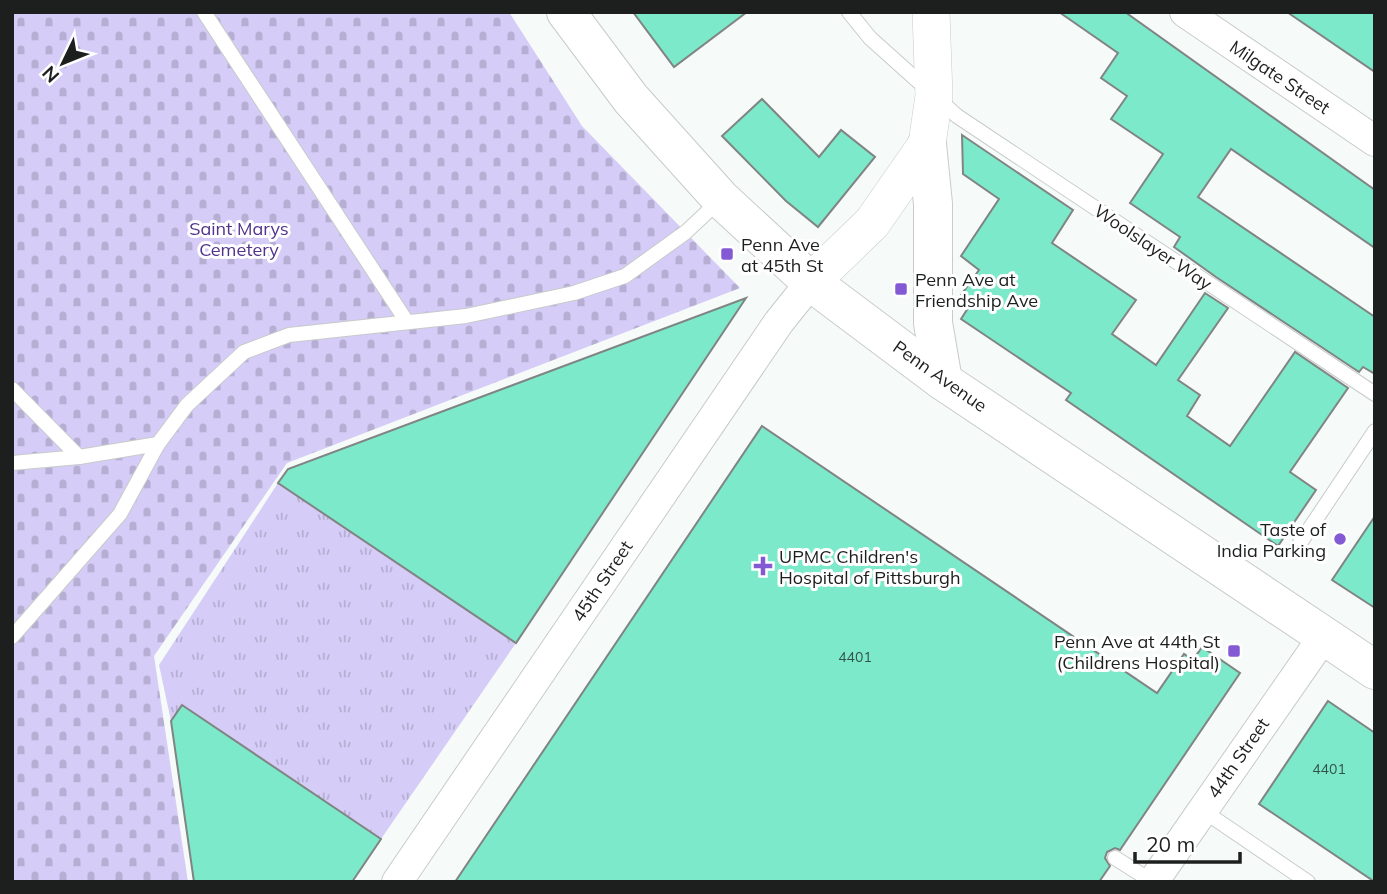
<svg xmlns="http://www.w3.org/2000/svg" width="1387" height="894" viewBox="0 0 1387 894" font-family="Mulish,sans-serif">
  <defs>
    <pattern id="cemetery-stones" width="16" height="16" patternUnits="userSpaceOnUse" patternTransform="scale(1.75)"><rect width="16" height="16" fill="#d5ccf7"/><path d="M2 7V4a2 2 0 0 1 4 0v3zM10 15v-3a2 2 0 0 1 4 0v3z" fill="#b6afd3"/></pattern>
    <pattern id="park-tufts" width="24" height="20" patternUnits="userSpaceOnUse" patternTransform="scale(1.75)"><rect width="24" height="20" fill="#d5ccf7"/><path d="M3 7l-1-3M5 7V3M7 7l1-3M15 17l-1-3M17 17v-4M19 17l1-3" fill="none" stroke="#b6afd3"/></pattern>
  </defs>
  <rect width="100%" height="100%" fill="#f6fbf9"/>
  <polygon fill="url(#cemetery-stones)" points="12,12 509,12 582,126 740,288 287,463 154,656 188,882 12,882"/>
  <polygon fill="url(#park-tufts)" points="278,483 516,643 381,839 182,706 171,721 159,665"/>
  <g fill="#7be9ca" stroke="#808483" stroke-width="2">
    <polygon points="633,12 747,12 674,67"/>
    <polygon points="1059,12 1125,12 1375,190 1375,248 1231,149 1198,197 1375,317 1375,374 1363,367 1359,372 1216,277 1174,247 1180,237 1130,203 1163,154 1111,119 1127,96 1101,78 1118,53"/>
    <polygon points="1287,12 1375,12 1375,72"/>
    <polygon points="762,99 819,157 841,130 875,157 818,227 786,201 722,136"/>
    <polygon points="962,135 1073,210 1052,243 1136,300 1112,334 1156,365 1205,293 1228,308 1178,380 1200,395 1187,416 1230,446 1295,352 1348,388 1290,472 1316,490 1278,546 1066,400 1071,393 961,319 970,305 959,298 979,270 961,256 999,199 963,174"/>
    <polygon points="746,298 516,643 278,483 288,469"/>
    <polygon points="762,426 1157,693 1184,654 1193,660 1202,647 1240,673 1120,850 1115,848 1107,852 1105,858 1110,866 1099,882 455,882"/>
    <polygon points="1375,516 1375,608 1332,580"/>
    <polygon points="1328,701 1375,733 1375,882 1259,804"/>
    <polygon points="182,705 381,839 352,882 194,882 171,721"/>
  </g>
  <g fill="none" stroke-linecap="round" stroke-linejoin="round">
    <g stroke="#c7cbca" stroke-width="16">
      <g id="service">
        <polyline points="204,12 407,322"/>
        <polyline points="849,12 870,38 957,116 1375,394"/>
        <polyline points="12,389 79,457"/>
        <polyline points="12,463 79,457 158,444 187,405 244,352 289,335 466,316 574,293 625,276 686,232 720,200"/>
        <polyline points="1294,552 1375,431"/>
        <polyline points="12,637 120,514 158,444"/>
        <polyline points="1202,810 1308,882"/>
        <polyline points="1115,858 1153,882"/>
      </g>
    </g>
    <g stroke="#c7cbca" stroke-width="32">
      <g id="minor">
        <polyline points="1185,12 1375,141"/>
        <polyline points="397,882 779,322 811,282"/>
        <polyline points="1153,882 1324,636"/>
      </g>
    </g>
    <g stroke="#c7cbca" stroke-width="38">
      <polyline id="tertiary" points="811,282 872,223 927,144 934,96 931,12"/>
    </g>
    <g stroke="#c7cbca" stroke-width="40">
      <g id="primary">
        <polyline points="566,12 631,99 721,199 811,282 943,381 1375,670"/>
        <polyline points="927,144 933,204 933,323 943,381"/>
      </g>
    </g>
    <use href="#service" stroke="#fff" stroke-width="14"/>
    <use href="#minor" stroke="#fff" stroke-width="30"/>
    <use href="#tertiary" stroke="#fff" stroke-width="37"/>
    <use href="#primary" stroke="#fff" stroke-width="38"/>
  </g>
  <g fill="#835ad4" stroke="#fff" stroke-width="2.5">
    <rect x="720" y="247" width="14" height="14" rx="3.5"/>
    <rect x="894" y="282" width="14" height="14" rx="3.5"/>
    <circle cx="1340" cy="539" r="7"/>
    <path d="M759.5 555.5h7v7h7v7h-7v7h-7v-7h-7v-7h7z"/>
    <rect x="1227" y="644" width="14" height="14" rx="3.5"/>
  </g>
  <g text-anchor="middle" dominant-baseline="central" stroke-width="6" stroke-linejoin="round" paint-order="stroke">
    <g font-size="14" fill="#345249">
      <text x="855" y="657">4401</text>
      <text x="1329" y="769">4401</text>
    </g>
    <g font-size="18" fill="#1d1f1e" stroke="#fff">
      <text transform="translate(1280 77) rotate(34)">Milgate Street</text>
      <text transform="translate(1153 247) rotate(34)">Woolslayer Way</text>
      <text transform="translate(940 376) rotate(35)">Penn Avenue</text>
      <text transform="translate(602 581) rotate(-56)">45th Street</text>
      <text transform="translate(1238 758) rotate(-55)">44th Street</text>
    </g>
    <g font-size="18" fill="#51328c" stroke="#fff">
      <text x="239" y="228">Saint Marys<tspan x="239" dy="21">Cemetery</tspan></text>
    </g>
    <g font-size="18" fill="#1d1f1e" stroke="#fff" text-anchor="start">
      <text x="741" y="244">Penn Ave<tspan x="741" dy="21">at 45th St</tspan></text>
      <text x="915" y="279">Penn Ave at<tspan x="915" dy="21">Friendship Ave</tspan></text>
      <text x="1326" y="529" text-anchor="end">Taste of<tspan x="1326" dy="21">India Parking</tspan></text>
      <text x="779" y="556">UPMC Children's<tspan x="779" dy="21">Hospital of Pittsburgh</tspan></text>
      <text x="1220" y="641" text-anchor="end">Penn Ave at 44th St<tspan x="1220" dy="21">(Childrens Hospital)</tspan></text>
    </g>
  </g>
  <rect width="1387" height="894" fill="none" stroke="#1d1f1e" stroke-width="28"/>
  <g transform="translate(63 63) rotate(227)" stroke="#ffffff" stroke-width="5" paint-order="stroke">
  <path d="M0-5L12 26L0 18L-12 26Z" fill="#1d1f1e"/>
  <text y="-10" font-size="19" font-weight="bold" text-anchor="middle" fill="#1d1f1e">N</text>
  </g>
  <path d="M1135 852v10h105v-10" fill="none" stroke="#1d1f1e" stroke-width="3.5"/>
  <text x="1146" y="852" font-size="21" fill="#1d1f1e" stroke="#ffffff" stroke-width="5" paint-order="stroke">20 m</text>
</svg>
